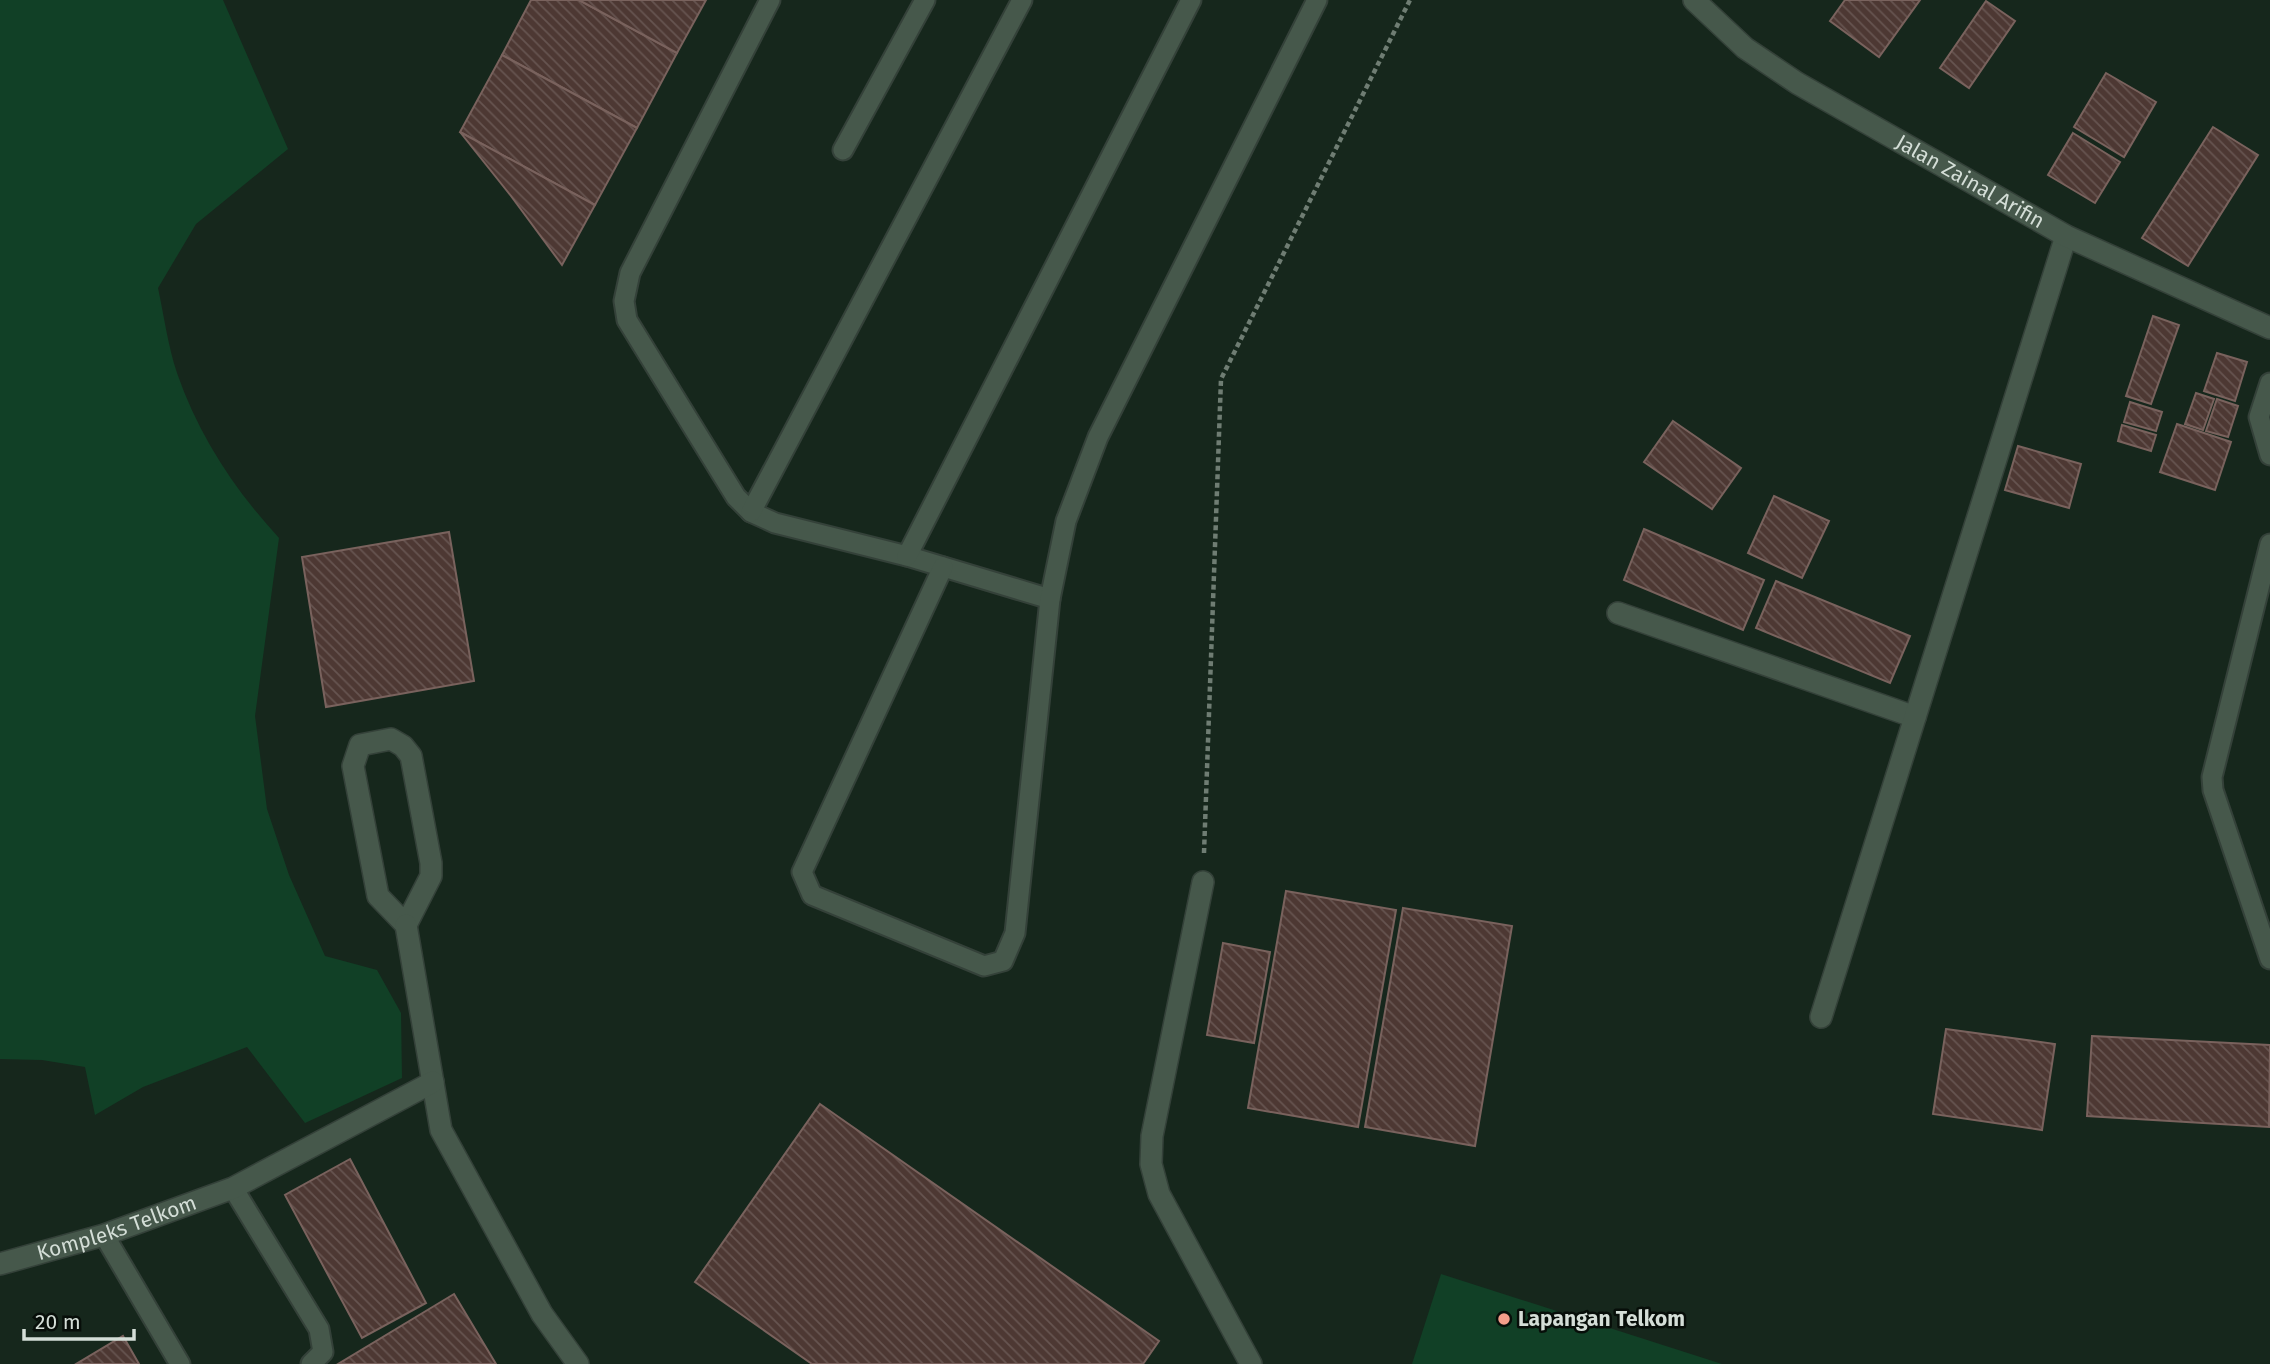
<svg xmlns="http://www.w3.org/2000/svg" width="2270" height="1364" viewBox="0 0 2270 1364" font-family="'Fira Sans',sans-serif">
  <defs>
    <pattern id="building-back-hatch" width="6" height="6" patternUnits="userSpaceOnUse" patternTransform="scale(1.75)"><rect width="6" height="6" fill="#4d3833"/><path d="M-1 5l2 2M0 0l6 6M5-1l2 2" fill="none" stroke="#665450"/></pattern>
  </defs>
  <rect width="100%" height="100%" fill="#16271c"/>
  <g fill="#114026">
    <path d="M 0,0 L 223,0 L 288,149 L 196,224 L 158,288 C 164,316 168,346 177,373 C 199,436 234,489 279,538 L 255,716 L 267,809 L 289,875 L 325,956 L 377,970 L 401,1013 L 402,1078 L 305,1123 L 247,1047 L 143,1087 L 95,1115 L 85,1067 L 42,1060 L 0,1059 Z"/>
    <polygon points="1441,1274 1722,1364 1412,1364"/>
  </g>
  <g fill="url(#building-back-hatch)" stroke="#79625d" stroke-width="2">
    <polygon points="531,0 579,0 677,53 637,128 502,55"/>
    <polygon points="579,0 706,0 677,53"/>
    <polygon points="1845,0 1920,0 1879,57 1830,21"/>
    <polygon points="1986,1 2015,21 1969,88 1940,68"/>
    <polygon points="502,55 637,128 595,205 460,132"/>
    <polygon points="2106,73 2156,102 2124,157 2074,127"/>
    <polygon points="2213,127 2258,155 2188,266 2142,238"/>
    <polygon points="460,132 595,205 562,265 511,196"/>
    <polygon points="2073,133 2120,162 2095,203 2048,175"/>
    <polygon points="2153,316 2179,325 2151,404 2126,396"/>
    <polygon points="2217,353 2247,362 2235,401 2204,391"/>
    <polygon points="2196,393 2214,399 2203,430 2185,424"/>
    <polygon points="2217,399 2238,406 2228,437 2206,431"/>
    <polygon points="2130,402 2162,412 2156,431 2124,422"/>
    <polygon points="1673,421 1741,468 1712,509 1644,462"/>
    <polygon points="2177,424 2231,442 2215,490 2160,472"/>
    <polygon points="2122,425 2156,435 2151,451 2118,441"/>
    <polygon points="2018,446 2081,464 2069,508 2005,490"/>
    <polygon points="1774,496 1829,521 1802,578 1748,553"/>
    <polygon points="1644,529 1764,580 1743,630 1624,580"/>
    <polygon points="449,532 474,681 326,707 302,557"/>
    <polygon points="1776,581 1910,636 1890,683 1756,628"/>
    <polygon points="1286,891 1396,910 1358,1127 1248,1108"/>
    <polygon points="1403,908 1512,926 1475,1146 1365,1127"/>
    <polygon points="1223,943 1270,952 1254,1043 1207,1035"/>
    <polygon points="1946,1029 2055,1044 2042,1130 1933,1114"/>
    <polygon points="2092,1036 2270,1045 2269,1127 2087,1116"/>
    <polygon points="820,1104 1159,1341 1143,1364 812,1364 695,1282"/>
    <polygon points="350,1159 426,1303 362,1338 285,1195"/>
    <polygon points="454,1294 496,1364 338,1364"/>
    <polygon points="123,1336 139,1364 76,1364"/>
  </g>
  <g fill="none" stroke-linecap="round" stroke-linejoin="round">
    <g stroke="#344139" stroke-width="23">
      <g id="service">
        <polyline points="770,0 630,273 624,301 627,320 736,497 751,512 775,523 907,556 1050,599"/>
        <polyline points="843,150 925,0"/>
        <polyline points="2270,383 2259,417 2270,455"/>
        <polyline points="751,512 1022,0"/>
        <polyline points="2270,544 2212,777 2213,790 2270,959"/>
        <polyline points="907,556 1191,0"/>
        <polyline points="943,567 802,872 812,895 984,966 1003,961 1015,933 1050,599 1066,521 1098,437 1317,0"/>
        <polyline points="233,1188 319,1329 323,1352 311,1364"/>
        <polyline points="104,1235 180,1364"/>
      </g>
    </g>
    <g stroke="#344139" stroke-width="24">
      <g id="minor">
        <polyline points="1618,613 1915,717"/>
        <polygon points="391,739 403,746 411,756 431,863 431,876 406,925 378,896 353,766 360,745"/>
        <polyline points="1203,882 1152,1136 1151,1164 1159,1194 1251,1364"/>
        <polyline points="406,925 441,1130 542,1314 578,1364"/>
        <polyline points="1821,1017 2066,236"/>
        <path id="s1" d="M 0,1264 L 104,1235 L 233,1188 L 433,1082"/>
      </g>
    </g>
    <g stroke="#344139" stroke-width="24">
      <g id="secondary">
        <path id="s2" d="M 1694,0 L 1745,48 L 1797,83 L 2066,236 L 2270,328"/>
      </g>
    </g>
    <polyline stroke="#6f7d73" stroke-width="4.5" stroke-dasharray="5 3.5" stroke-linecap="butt" points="1204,853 1221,379 1410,0"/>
    <use href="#service" stroke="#46584b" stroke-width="19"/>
    <use href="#minor" stroke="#46584b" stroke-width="21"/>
    <use href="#secondary" stroke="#46584b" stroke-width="21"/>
  </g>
  <circle fill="#f49e8a" stroke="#070e09" stroke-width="2.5" cx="1504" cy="1319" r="7"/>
  <g text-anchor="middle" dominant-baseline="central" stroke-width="5" stroke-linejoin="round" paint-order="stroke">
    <g font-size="21" fill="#d4ded7" stroke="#070e09">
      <text stroke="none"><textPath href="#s2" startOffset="332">Jalan Zainal Arifin</textPath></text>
      <text stroke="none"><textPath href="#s1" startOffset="122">Kompleks Telkom</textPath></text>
    </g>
    <g font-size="21" font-weight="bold" fill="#d4ded7" stroke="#070e09" text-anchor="start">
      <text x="1518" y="1319">Lapangan Telkom</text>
    </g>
  </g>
  <path d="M24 1329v10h110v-10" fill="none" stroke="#d4ded7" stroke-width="3.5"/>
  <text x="35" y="1329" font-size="21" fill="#d4ded7" stroke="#070e09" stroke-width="5" paint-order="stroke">20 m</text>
</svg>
